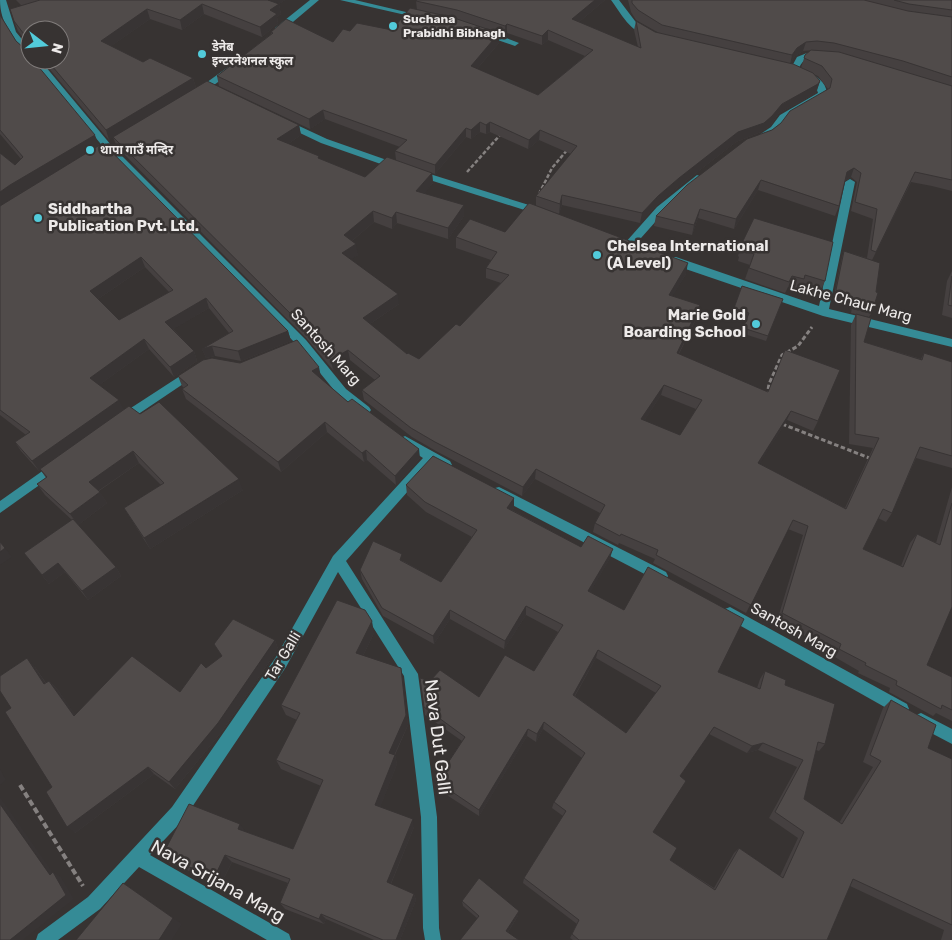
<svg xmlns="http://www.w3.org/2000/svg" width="952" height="940" viewBox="0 0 952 940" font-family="Rubik,'Noto Sans Devanagari',sans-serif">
  <rect width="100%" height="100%" fill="#373332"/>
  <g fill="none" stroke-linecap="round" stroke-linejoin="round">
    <g stroke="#858180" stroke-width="2.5" stroke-dasharray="4 2" stroke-linecap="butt">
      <polyline points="467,172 501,134"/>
      <polyline points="539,194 552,168 568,149"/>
    </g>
    <g stroke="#858180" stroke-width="3" stroke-dasharray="4.5 2.5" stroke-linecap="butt">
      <polyline points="767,396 769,384 782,355 798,346 812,327"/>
      <polyline points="782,424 872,459"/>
    </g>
    <polyline stroke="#858180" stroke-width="4" stroke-dasharray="6 3" stroke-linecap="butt" points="20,785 83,886"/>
    <g fill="#358b96" fill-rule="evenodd">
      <path d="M 0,0 L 6,0 L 16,32 L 30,49 L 30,57 L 27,56 C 13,39 0,23 0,0 Z"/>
      <polygon points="310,0 319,0 281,32 275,32 275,28"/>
      <polygon points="340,0 355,0 427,17 423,19"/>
      <path d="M 611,0 L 619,0 L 635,21 L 651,31 L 651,35 C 633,37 620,12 611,0 Z"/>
      <polygon points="480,30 486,30 519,43 515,46 480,34"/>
      <path d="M 807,53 L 820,53 L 824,56 C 811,65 808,48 797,72 L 791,72 L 790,70 L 797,57 Z"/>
      <polygon points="31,60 40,60 111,145 306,340 346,389 369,407 371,410 369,413 361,413 338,395 298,346 105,149"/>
      <polygon points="231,65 234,66 234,70 202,94 196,94 196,90"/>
      <path d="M 807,72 C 817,76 829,84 826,96 C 814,103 798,109 787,119 C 778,126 773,141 759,139 L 759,135 L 771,127 L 780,115 L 818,93 L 815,84 L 803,75 Z"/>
      <polygon points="284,119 327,139 401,165 403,167 401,169 395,169 321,143 281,124 281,120"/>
      <polygon points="417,170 545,210 546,212 541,215 537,214 414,175 414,171"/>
      <polygon points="697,175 700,176 700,180 665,211 633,247 625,247 624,245 625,243 657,207"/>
      <polygon points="850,179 855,182 829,309 952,339 952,347 823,316 668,263 667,260 668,257 676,257 819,306 845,182"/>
      <polygon points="194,367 198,368 200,371 198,374 125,423 117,423 115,420 117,417"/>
      <polygon points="405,436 450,461 452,465 450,469 446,470 433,463 346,561 418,674 437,817 439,928 441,940 425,940 423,928 421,817 404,676 338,572 286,667 184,819 150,855 289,934 291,940 267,940 139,867 100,909 58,940 36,940 38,934 88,897 172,807 276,657 333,556 423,458 401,444 399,441 401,438"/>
      <polygon points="58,460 62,461 64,465 62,469 0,513 0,501"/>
      <polygon points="499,487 666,572 668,576 666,580 661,582 656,580 495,496 493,492 495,488"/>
      <polygon points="730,607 907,704 909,709 907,714 902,716 897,714 725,617 723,613 725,609"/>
      <polygon points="921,713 952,729 952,744 916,725 914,720 916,715"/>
    </g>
  </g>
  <g fill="#454040" fill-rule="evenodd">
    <path d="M 16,0 L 285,0 L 279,4 L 281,14 L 277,17 L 278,23 L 262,37 L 204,14 L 182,30 L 150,19 L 111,46 L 143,62 L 193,78 L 196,88 L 299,125 L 301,135 L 288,144 L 320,159 L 365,177 L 396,160 L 395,151 L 400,147 L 325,119 L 310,129 L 219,86 L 217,76 L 271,34 L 271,32 L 333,42 L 350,31 L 392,30 L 417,10 L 416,1 L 417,0 L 605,0 L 579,22 L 638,47 L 634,30 L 636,21 L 655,32 L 659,33 L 636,20 L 631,12 L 628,0 L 952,0 L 952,191 L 932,186 L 911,182 L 872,260 L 872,312 L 869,317 L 851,313 L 852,307 L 838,303 L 840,297 L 834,296 L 842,257 L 844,251 L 867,258 L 873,219 L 851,211 L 857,182 L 851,177 L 845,181 L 839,206 L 835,216 L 758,190 L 734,229 L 698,218 L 692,235 L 654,226 L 656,216 L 772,130 L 828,89 L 818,76 L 813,74 L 820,81 L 817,90 L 815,94 L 779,113 L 770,126 L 761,132 L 736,142 L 677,188 L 656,206 L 640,223 L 562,205 L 559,214 L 537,206 L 686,274 L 672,296 L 698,315 L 679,354 L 818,421 L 813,431 L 787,420 L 759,464 L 845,508 L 873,448 L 849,444 L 851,325 L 856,314 L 864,342 L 921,359 L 924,353 L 952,362 L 952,468 L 916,458 L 892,513 L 886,522 L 878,518 L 863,549 L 901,566 L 910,543 L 917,534 L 936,543 L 952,487 L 952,607 L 927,665 L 952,677 L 952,721 L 936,713 L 933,716 L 889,692 L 890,688 L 858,673 L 859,671 L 833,656 L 835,652 L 777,621 L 803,535 L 788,529 L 746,613 L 653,563 L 655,559 L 619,543 L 618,545 L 593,532 L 595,523 L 600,513 L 535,479 L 522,496 L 436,451 L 412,437 L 364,400 L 362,390 L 375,380 L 350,360 L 333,370 L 307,339 L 117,147 L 113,137 L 109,140 L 42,60 L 60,60 L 30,30 L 30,55 L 27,48 L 27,43 L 18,31 L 14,21 L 22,6 ZM 507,33 L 542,45 L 548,40 L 585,56 L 538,95 L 477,69 L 499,43 L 499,34 L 505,36 ZM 814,50 L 823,51 L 805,55 L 801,68 L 790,64 L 794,57 L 803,51 ZM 480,132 L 486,134 L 490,132 L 528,149 L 539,140 L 571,154 L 536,196 L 536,206 L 505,232 L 456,237 L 456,248 L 491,260 L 486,268 L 486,278 L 501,283 L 460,326 L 419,359 L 407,354 L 370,324 L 399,304 L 350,259 L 358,255 L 352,241 L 374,222 L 392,229 L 397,223 L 448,239 L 464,216 L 424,193 L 433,183 L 432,173 L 435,174 L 466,137 L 471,139 ZM 661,395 L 696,409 L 680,435 L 644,421 Z"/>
    <path d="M 0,15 L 16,41 L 25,49 L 28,54 L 99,145 L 288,331 L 291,341 L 241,361 L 215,356 L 206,358 L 202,349 L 229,333 L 209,308 L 173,329 L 194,351 L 197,361 L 174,377 L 149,349 L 99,385 L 124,410 L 243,490 L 150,549 L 124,508 L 161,485 L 139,463 L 99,491 L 107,503 L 78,525 L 116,567 L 121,576 L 88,600 L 65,572 L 49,584 L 24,553 L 72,520 L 45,495 L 37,484 L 46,478 L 40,469 L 39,471 L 21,451 L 15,442 L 26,435 L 0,415 L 0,153 L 15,165 L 21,159 L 0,134 ZM 87,153 L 7,202 L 15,196 ZM 145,267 L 169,292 L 119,320 L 98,299 Z"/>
    <polygon points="741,245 825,281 820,292 801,286 800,290 788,287 785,293 745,279 750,265 738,261 739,257 738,256"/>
    <polygon points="952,271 952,318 942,315 947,281"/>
    <polygon points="742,286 783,299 766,341 741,333 747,318 732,314"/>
    <polygon points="178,376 321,377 320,378 348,402 420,458 396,485 367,460 364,462 327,432 281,472 186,399 182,389 184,388 182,386"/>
    <path d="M 406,485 L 514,498 L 514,508 L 512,510 L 581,547 L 610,558 L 590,592 L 718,672 L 757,688 L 760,679 L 765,671 L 785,685 L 825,744 L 819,751 L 816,750 L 804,799 L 839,823 L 873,767 L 863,762 L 883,708 L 891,700 L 928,748 L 952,759 L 952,940 L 941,940 L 944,930 L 850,886 L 827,940 L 573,940 L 570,938 L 577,924 L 523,883 L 524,878 L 563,816 L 552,808 L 554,802 L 582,758 L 543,729 L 536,742 L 527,736 L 479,816 L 436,788 L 436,781 L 462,741 L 425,715 L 420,678 L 479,697 L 534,671 L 558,632 L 526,615 L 504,649 L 450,619 L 434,644 L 383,616 L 362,579 L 360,570 L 403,561 L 441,582 L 472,537 L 426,512 L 407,495 ZM 596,658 L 656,693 L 626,733 L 575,696 ZM 709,734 L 747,753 L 758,750 L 797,767 L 769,818 L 798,838 L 780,876 L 739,848 L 734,853 L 714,888 L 670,860 L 653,832 L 680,776 Z"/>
    <polygon points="374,633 363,656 402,679 408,725 395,755 397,764 380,807 414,827 391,884 414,894 416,900 400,940 374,940 326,919 324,924 285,909 280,903 288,883 232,862 221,884 212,878 211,880 170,863 162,856 246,832 293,849 321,786 281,769 276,760 297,720 286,715 281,705"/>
    <polygon points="275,640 278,649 223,730 175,789 154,774 75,833 11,708 35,667 46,683 49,681 57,689 75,715 180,692 206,668 222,656 214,644"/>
    <polygon points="462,901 518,916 508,932 477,918 463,906"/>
  </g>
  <g fill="#383434">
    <polygon points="269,0 285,0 270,10"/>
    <polygon points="595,0 605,0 572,28 572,19"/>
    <polygon points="202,4 204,14 182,30 180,20"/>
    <polygon points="279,4 281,14 277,17 278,23 262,37 260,27 270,10"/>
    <polygon points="147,9 150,19 104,51 101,41"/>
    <polygon points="507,24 507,33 505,36 505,26"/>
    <polygon points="548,30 548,40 542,45 542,36"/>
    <polygon points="499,33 499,43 471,76 471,66"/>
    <polygon points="806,42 803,51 794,57 790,65 792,55 797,48"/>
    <polygon points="193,78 196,88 109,140 106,130"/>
    <polygon points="820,81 817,90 815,94 779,113 770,126 761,132 736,142 677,188 656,206 640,223 642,213 658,196 679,178 738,132"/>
    <polygon points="323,110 325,119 310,129 309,119"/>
    <polygon points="480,122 480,132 471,139 471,130"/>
    <polygon points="490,122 490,132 486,134 486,125"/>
    <polygon points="299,125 301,135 279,150 277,139"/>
    <polygon points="466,128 466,137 435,174 435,165"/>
    <polygon points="540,130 539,140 528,149 529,140"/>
    <polygon points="95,135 99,146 15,196 0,207 0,192 10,185"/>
    <polygon points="854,168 851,177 843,182 847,172"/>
    <polygon points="432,173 433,183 417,202 416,191"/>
    <polygon points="761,180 758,190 734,229 736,219"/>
    <polygon points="562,195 562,205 559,214 560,204"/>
    <polygon points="464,205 464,216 448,239 448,228"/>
    <polygon points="700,209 698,218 692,235 694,225"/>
    <polygon points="373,211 374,222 346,246 344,235"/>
    <polygon points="396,212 397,223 392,229 392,218"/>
    <polygon points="356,244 358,255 344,264 342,253"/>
    <polygon points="141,257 145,267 95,301 90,291"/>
    <polygon points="688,263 686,274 667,305 669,295"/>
    <polygon points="398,294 399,304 364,328 363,318"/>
    <polygon points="206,298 209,308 169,332 165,322"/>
    <polygon points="700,305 698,315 674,363 677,353"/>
    <polygon points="288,331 291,341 241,361 238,351"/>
    <polygon points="144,339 149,349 95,388 90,378"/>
    <polygon points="212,346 215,356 206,358 202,349"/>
    <polygon points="348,350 350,360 333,370 331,360"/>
    <polygon points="194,351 197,361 174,377 170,367"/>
    <polygon points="319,367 321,377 314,381 312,371"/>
    <polygon points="664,385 661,395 639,429 641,419"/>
    <polygon points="119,400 124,410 39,471 32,461"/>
    <polygon points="791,411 787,420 754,473 758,463"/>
    <polygon points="325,422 327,432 281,472 278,462"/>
    <polygon points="419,449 420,458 396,485 395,476"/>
    <polygon points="366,450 367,460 364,462 362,453"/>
    <polygon points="133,451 139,463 95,493 89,482"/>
    <polygon points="536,469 535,479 522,496 523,487"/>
    <polygon points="239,479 243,490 150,549 144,538"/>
    <polygon points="100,492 107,503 78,525 70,514"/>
    <polygon points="514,498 514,508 506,518 507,508"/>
    <polygon points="5,548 12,557 0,565 0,552"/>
    <polygon points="613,549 610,558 586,600 588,591"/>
    <polygon points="58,563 65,572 49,584 42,575"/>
    <polygon points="116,567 121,576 88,600 82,591"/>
    <polygon points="526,606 526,615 504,649 505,641"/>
    <polygon points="450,610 450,619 434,644 433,636"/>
    <polygon points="372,621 374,633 359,664 356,653"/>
    <polygon points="275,640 278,649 223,730 175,789 169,782"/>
    <polygon points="598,650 596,658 571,702 573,695"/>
    <polygon points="27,658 35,667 52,693 44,684"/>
    <polygon points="401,668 408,725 391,762 389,753"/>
    <polygon points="49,681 57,689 82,724 74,716"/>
    <polygon points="544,722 543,729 536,742 537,734"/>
    <polygon points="528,729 527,736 479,816 479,810"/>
    <polygon points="763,743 758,750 747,753 752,746"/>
    <polygon points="395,755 397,764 378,813 375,805"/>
    <polygon points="148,767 154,774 75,833 67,827"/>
    <polygon points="0,769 6,780 0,785"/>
    <polygon points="0,797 54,874 53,872 61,877 74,899 23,940 10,940 50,875 0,804"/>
    <polygon points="413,819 414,827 389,888 387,882"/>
    <polygon points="240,824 246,832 238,829"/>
    <polygon points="225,855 232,862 221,884 214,878"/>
    <polygon points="205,872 212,878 211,880 204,873"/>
    <polygon points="123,883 182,924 172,940 159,940"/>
    <polygon points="414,894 416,900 400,940 396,940"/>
    <polygon points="519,911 518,916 506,935 506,931"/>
    <polygon points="321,914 326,919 324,924 319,919"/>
  </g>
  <g fill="#504b4a" stroke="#383434" fill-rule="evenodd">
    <polygon points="40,0 269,0 268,0 279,4 270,10 277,14 260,27 202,4 180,20 147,9 101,41 143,62 150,58 193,78 106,130 47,60 60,60 60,30 30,30 30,48 27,48 27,38 14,21 10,9"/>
    <polygon points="417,0 595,0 572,19 641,48 636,21 655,32 793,64 813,73 820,81 818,84 782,104 772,116 764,123 738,132 679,178 658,196 642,213 562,195 560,204 536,196 577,146 540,130 529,140 490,122 486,125 480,122 471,130 466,128 435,165 395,151 407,140 323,110 309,119 217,76 273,33 271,32 286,19 333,42 343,29 350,31 357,23 392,30 410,8 451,17 499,33 471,66 538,95 593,50 548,30 542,36 507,24 505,26 457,10 416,1"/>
    <polygon points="632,0 864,0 908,11 952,17 952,77 903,61 834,43 817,41 806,42 797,48 792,55 662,25 638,10 632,3"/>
    <polygon points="894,0 952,0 952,10 909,4"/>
    <polygon points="0,15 16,41 25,49 25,51 30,57 30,60 33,60 95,135 10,185 0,192 0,153 15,165 23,157 0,130"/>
    <polygon points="811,50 839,52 952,86 952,180 915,172 876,252 871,250 877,209 855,202 861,173 854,168 847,172 839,206 761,180 736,219 700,209 694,225 656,216 687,185 747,139 772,130 781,123 790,111 830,88 832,79 822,66 804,58 805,55"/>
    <path d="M 207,81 L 299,125 L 277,139 L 319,156 L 318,158 L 365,177 L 387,157 L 432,173 L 416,191 L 464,205 L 448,228 L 396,212 L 392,218 L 373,211 L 344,235 L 356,244 L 342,253 L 398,294 L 363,318 L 407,354 L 408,353 L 419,359 L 456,324 L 460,326 L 509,275 L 486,268 L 497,252 L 456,237 L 470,219 L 505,232 L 529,203 L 688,263 L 669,295 L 700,305 L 677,353 L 768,392 L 785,350 L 840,370 L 818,421 L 791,411 L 758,463 L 846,509 L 879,438 L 855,434 L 856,314 L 871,318 L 864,342 L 922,360 L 924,353 L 952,362 L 952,456 L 920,447 L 892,513 L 883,509 L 863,549 L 903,567 L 917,534 L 940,545 L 952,503 L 952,607 L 927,665 L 952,677 L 952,710 L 942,705 L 941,709 L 896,685 L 897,681 L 865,665 L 866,663 L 839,649 L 841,644 L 782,613 L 808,526 L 793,520 L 751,605 L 656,555 L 658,550 L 621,534 L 620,536 L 595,523 L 605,505 L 536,469 L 523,487 L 435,442 L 411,428 L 362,390 L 380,376 L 348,350 L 331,360 L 305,328 L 113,137 ZM 664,385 L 702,400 L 680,435 L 641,419 Z"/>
    <path d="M 103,143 L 288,331 L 238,351 L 212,346 L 202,349 L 233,331 L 206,298 L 165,322 L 194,351 L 170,367 L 144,339 L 90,378 L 119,400 L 32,461 L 15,442 L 30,432 L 0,410 L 0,206 ZM 141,257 L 173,290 L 119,320 L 90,291 Z"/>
    <polygon points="754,218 833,242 825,281 805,275 804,279 792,276 789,282 749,268 754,254 741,250 743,246 741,245"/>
    <polygon points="844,251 880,263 876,292 878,293 872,312 854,307 854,301 841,297 842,292 836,290"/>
    <polygon points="952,276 952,306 948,305"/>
    <polygon points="742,286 783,299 768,336 743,328 749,313 734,308"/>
    <polygon points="297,340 319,367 312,371 348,402 352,399 419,449 395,476 366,450 362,453 325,422 278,462 182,389 188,385 178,376 203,360 212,358 240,363"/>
    <polygon points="159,402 239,479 144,538 124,508 164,483 133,451 89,482 100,492 70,514 37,484 47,477 40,469 102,425 129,406 140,414"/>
    <path d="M 433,456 L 514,498 L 507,508 L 581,547 L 588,536 L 613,549 L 588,591 L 624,610 L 648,567 L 744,619 L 718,672 L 760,689 L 765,671 L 786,680 L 785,685 L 835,704 L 825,744 L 818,742 L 804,799 L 842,824 L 881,761 L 870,755 L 891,700 L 936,725 L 928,748 L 952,759 L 952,925 L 853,879 L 827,940 L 579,940 L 572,934 L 579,920 L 524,878 L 566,811 L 554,802 L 585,753 L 544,722 L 537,734 L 528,729 L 479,810 L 436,781 L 465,737 L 424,707 L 420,678 L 430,681 L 440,670 L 479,697 L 505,655 L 534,671 L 563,625 L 526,606 L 505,641 L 450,610 L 433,636 L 382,608 L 360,570 L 373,541 L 402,554 L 400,560 L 441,582 L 477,530 L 425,502 L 406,485 ZM 598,650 L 661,686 L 626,733 L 573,695 ZM 714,727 L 752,746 L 763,743 L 803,760 L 775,812 L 804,832 L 783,878 L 739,848 L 715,890 L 670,860 L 677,848 L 653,832 L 686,781 L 680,776 Z"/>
    <polygon points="73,519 116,567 82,591 58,563 42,575 24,553"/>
    <polygon points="0,542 5,548 0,552"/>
    <polygon points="337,600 365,610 372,621 356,653 401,668 406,715 389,753 395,755 375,805 413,819 387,882 414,894 396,940 383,940 321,914 319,919 280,903 290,879 225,855 214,878 205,872 204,873 162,856 189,804 240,824 238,829 293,849 323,780 276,760 300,713 281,705"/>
    <polygon points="233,619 275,640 218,723 169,782 148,767 67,827 46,792 52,787 5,712 11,708 0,691 0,676 27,658 44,684 49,681 74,716 132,656 180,692 201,663 206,668 222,656 214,644"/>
    <polygon points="0,804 50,875 53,872 66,895 10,940 0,940"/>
    <polygon points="479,878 519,911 506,931 519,940 460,940 479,916 462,901"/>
    <polygon points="123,883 173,918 159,940 76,940"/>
  </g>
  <g fill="#52cbda" stroke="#373332" stroke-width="2">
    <circle cx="393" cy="26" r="5"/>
    <circle cx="202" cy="54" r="5"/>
    <circle cx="90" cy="150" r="5"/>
    <circle cx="38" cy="218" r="5"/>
    <circle cx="597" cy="255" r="5"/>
    <circle cx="756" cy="324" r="5"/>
  </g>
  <g text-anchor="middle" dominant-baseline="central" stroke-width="5" stroke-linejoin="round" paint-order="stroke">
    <g font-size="12" font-weight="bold" fill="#edeae9" stroke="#373332" text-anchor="start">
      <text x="403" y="19">Suchana<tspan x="403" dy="14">Prabidhi Bibhagh</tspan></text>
      <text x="212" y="47">डेनेब<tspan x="212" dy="14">इन्टरनेशनल स्कुल</tspan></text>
      <text x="100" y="150">थापा गाउँ मन्दिर</text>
    </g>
    <g font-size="15" font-weight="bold" fill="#edeae9" stroke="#373332" text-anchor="start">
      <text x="48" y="209">Siddhartha<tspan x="48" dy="17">Publication Pvt. Ltd.</tspan></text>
      <text x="607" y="246">Chelsea International<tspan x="607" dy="17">(A Level)</tspan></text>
      <text x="746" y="315" text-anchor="end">Marie Gold<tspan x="746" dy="17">Boarding School</tspan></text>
    </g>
    <g font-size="15" fill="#edeae9" stroke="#373332">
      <text transform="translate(851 301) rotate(15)">Lakhe Chaur Marg</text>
      <text transform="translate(326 347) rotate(48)">Santosh Marg</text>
      <text transform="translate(794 630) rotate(29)">Santosh Marg</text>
      <text transform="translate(283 656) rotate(-59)">Tar Galli</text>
    </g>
    <g font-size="18" fill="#edeae9" stroke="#373332">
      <text transform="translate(438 737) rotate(83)">Nava Dut Galli</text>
      <text transform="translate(218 881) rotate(29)">Nava Srijana Marg</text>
    </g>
  </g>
  <g transform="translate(45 45) rotate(106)"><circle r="24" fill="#373332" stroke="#807c7b"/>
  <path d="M0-4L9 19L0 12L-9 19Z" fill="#52cbda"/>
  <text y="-8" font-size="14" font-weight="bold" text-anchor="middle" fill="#edeae9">N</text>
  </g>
</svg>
